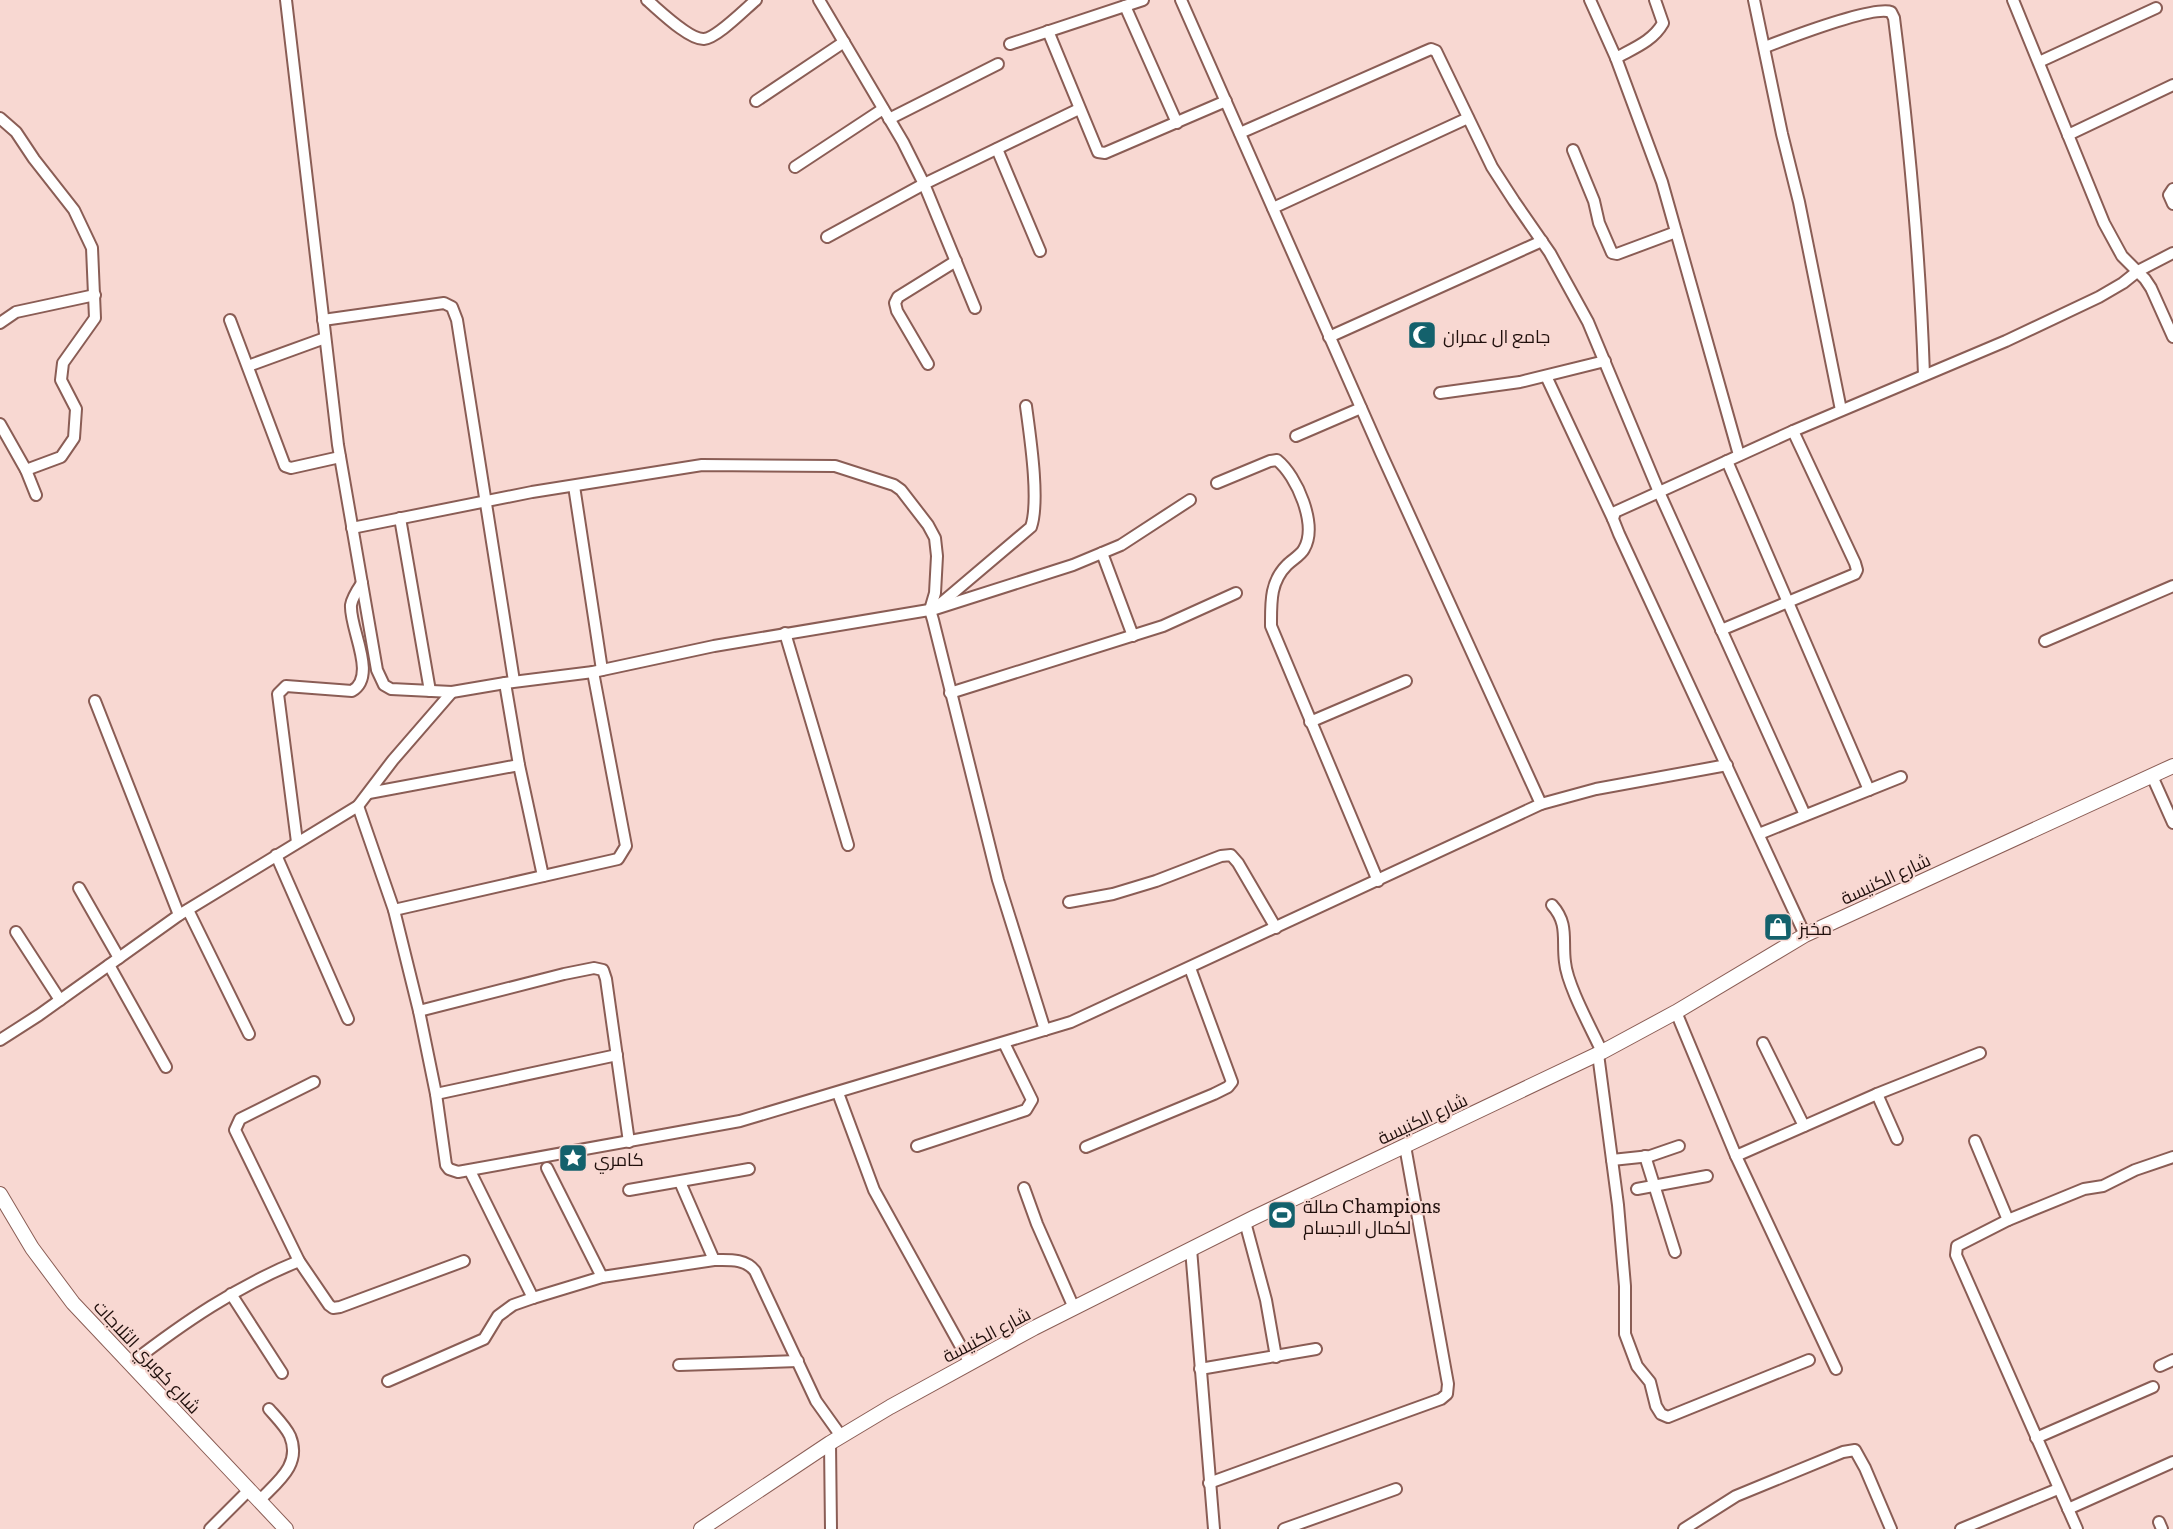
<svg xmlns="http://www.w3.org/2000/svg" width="2173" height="1529" viewBox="0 0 2173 1529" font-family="Literata,Cairo,serif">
  <rect width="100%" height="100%" fill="#f8d8d2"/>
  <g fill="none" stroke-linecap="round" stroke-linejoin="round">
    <g stroke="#8a5d55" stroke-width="14">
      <g id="minor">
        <polyline points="286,0 338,445 377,670 384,685 391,689 452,692 505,683 593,672 714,646 935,609 1073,565 1121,545 1190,500"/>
        <path d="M 647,0 C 659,10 689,40 704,39 C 717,38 745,9 756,0"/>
        <polyline points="819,0 903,142 924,184 975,308"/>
        <polyline points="1181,0 1381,453 1541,804"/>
        <polyline points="1590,0 1616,58 1662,182 1739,455"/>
        <polyline points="1754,0 1782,134 1799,202 1841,410"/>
        <polyline points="2013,0 2104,223 2122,256 2145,279 2151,288 2173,337"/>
        <polyline points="1125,6 1177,123"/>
        <polyline points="1048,31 1098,152 1105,153 1226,101"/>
        <polyline points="1010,44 1143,0"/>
        <path d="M 1765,47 C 1786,39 1874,5 1891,12 L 1894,18 C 1909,137 1920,256 1924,375"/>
        <path d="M 1616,58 C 1634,48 1653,41 1663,23 L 1655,0"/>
        <polyline points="2039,62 2156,8"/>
        <polyline points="756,101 844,42"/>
        <polyline points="0,118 16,132 34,159 74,210 92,248 95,318 63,363 61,380 76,409 74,438 61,457 26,470"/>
        <polyline points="889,119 998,64"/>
        <polyline points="1240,133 1424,52 1431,49 1436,51 1492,167 1514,201 1550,253 1588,322 1659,492 1805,815"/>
        <polyline points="2068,135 2173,85"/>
        <polyline points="997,149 1040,251"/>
        <polyline points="1573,150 1594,201 1599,223 1612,253 1617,254 1676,232"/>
        <polyline points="795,167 883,109"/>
        <polyline points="2173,189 2169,195 2173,204"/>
        <polyline points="1273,208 1468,118"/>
        <polyline points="827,237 924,184 1079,109"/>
        <polyline points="230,320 285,466 291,468 340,457"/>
        <polyline points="323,320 444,303 452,307 457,320 514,681"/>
        <polyline points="0,323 16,312 95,295"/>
        <polyline points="1329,337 1542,241"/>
        <polyline points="928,364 897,311 895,303 898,297 956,261"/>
        <polyline points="248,366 325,338"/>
        <polyline points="1546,376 1613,519"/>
        <polyline points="1440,393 1520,382 1605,361"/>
        <polyline points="0,424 26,470 36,495"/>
        <polyline points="1296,436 1361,408"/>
        <polyline points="1727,461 1869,790"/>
        <path d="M 1217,483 L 1270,461 L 1277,460 C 1297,476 1318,525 1304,549 C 1301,555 1292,560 1287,565 C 1270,582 1271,602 1271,626 L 1378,881"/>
        <polyline points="574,486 602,670"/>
        <polyline points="400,518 430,691"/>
        <polyline points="352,528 532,492 702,465 835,466 894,485 901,490 928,525 935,538 937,556 935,593 930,610 933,620 998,880 1045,1030"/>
        <polyline points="1102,553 1133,636"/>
        <path d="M 939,605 L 1031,527 C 1040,501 1030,436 1026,406"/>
        <polyline points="1721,630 1855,574 1857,570 1855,563 1793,431"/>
        <polyline points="785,633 848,845"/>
        <polyline points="2045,641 2173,586"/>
        <polyline points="505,683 519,765 543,876"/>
        <polyline points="950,693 1163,626 1236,593"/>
        <polyline points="95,701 179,915"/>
        <polyline points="1310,722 1406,681"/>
        <polyline points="2152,776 2173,823"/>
        <polyline points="369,793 519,765"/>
        <polyline points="358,806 394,910 419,1011 436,1094 446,1165 449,1169 458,1172 740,1121 1071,1022 1541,804 1596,789 1727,765"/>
        <polyline points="1759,834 1901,777"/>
        <path d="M 297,842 L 278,694 L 286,686 L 352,691 C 378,676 349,628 351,605 C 352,598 358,589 362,583"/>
        <polyline points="276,855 348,1019"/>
        <polyline points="79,888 119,958"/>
        <polyline points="1069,902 1113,894 1156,881 1221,856 1231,855 1238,863 1276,928"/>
        <path d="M 1552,905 C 1569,924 1562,940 1565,962 C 1567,985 1592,1030 1602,1052"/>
        <polyline points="188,910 249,1034"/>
        <polyline points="394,910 618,859 626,846 593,672"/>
        <polyline points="16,932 60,1000"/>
        <polyline points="1805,935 1619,534 1613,519 1615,512 1793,431 2006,341 2099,297 2123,283 2138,271 2173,253"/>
        <polyline points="109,965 166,1067"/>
        <polyline points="419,1011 564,974 594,968 603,970 606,979 629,1142"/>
        <polyline points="1676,1012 1736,1156 1836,1369"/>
        <polyline points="0,1040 39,1015 179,915 358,806 393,760 452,692"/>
        <polyline points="1763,1043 1804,1126"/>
        <polyline points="1598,1054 1618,1205 1625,1286 1625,1334 1637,1366 1650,1382 1656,1406 1661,1414 1668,1417 1809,1360"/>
        <polyline points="314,1082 240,1119 235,1130 299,1261 329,1305 333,1308 340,1307 464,1261"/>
        <polyline points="838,1093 874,1190 970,1363"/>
        <polyline points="436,1094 617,1055"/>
        <polyline points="1877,1094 1897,1139"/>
        <polyline points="1975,1141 2008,1220"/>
        <polyline points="917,1146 1026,1110 1032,1100 1004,1043"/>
        <polyline points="1086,1147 1214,1094 1228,1087 1232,1082 1190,968"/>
        <polyline points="1645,1156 1675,1252"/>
        <polyline points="1736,1156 1877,1094 1980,1053"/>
        <polyline points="1612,1160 1650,1156 1679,1146"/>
        <polyline points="547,1168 602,1277"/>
        <polyline points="470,1171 533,1298"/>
        <polyline points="680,1182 714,1260"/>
        <polyline points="1024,1188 1037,1224 1074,1308"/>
        <polyline points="1637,1189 1707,1176"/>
        <polyline points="629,1190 749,1169"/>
        <polyline points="1245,1222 1266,1300 1276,1357"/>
        <polyline points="1191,1249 1214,1529"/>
        <polyline points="231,1294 282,1373"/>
        <path d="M 130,1364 C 183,1323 237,1286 299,1261"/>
        <polyline points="679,1365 798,1361"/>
        <polyline points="2160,1366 2173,1360"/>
        <polyline points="1200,1369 1316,1349"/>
        <path d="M 388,1381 L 484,1339 L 498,1316 L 513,1305 L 533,1298 L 602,1277 L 714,1260 C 728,1260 745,1258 755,1271 L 816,1401 L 841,1436"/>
        <polyline points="2036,1438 2153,1387"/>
        <polyline points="830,1443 831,1529"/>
        <polyline points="1209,1483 1441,1399 1447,1394 1448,1384 1405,1146"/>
        <path d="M 259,1501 C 277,1482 302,1465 290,1436 C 286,1427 276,1417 269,1409"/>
        <polyline points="2068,1509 2173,1462"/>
        <polyline points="2159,1522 2162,1529"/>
        <polyline points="210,1529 249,1490"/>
        <polyline points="1284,1529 1396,1489"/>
        <polyline points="1684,1529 1736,1496 1843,1452 1855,1450 1865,1468 1891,1529"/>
        <polyline points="1961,1529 2058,1489"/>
        <polyline points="2077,1529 1956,1255 1957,1246 2008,1220 2084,1189 2103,1186 2135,1170 2173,1157"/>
      </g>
    </g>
    <g stroke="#8a5d55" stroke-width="16">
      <g id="major">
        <polyline points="0,1194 32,1248 73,1303 286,1529"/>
        <polyline points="701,1529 830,1443 890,1407 1034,1328 1253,1218 1602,1052 1676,1012 1805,935 2173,766"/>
      </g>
    </g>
    <use href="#minor" stroke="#fff" stroke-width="10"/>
    <use href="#major" stroke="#fff" stroke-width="14"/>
  </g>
  <defs>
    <g id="mosque-square" transform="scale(1.5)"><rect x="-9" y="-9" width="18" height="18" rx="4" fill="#14616c" stroke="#f8d8d2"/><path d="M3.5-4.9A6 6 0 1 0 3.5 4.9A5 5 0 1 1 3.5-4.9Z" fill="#fff"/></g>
    <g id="shop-square" transform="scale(1.5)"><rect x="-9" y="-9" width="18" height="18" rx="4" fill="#14616c" stroke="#f8d8d2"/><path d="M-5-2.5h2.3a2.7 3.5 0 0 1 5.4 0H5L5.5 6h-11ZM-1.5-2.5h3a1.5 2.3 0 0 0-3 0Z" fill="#fff"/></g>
    <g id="sight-square" transform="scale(1.5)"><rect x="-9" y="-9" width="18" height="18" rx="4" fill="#14616c" stroke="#f8d8d2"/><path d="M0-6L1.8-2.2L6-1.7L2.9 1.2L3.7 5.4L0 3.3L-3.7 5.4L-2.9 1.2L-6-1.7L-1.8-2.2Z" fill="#fff"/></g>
    <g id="stadium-square" transform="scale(1.5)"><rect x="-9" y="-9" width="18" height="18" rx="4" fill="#14616c" stroke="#f8d8d2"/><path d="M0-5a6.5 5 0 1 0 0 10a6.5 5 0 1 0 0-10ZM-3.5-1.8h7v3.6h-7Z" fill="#fff"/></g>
  </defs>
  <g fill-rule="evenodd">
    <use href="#mosque-square" x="1422" y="335"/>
    <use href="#shop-square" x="1778" y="927"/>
    <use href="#sight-square" x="573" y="1158"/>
    <use href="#stadium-square" x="1282" y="1215"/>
  </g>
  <g text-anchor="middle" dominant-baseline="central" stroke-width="4.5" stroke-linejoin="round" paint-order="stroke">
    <g font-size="18" fill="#21100d" stroke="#f8d8d2" text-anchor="start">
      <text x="1443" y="335">جامع ال عمران</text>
      <text x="1799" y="927">مخبز</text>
      <text x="594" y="1158">كامري</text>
      <text x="1303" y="1205">صالة Champions<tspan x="1303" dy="21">لكمال الاجسام</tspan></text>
    </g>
    <g font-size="18" fill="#21100d" stroke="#f8d8d2">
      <text transform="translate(1885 878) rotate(-25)">شارع الكنيسة</text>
      <text transform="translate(1422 1118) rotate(-25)">شارع الكنيسة</text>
      <text transform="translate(986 1334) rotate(-28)">شارع الكنيسة</text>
      <text transform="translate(148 1356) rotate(47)">شارع كوبري الثلاجات</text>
    </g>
  </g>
</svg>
